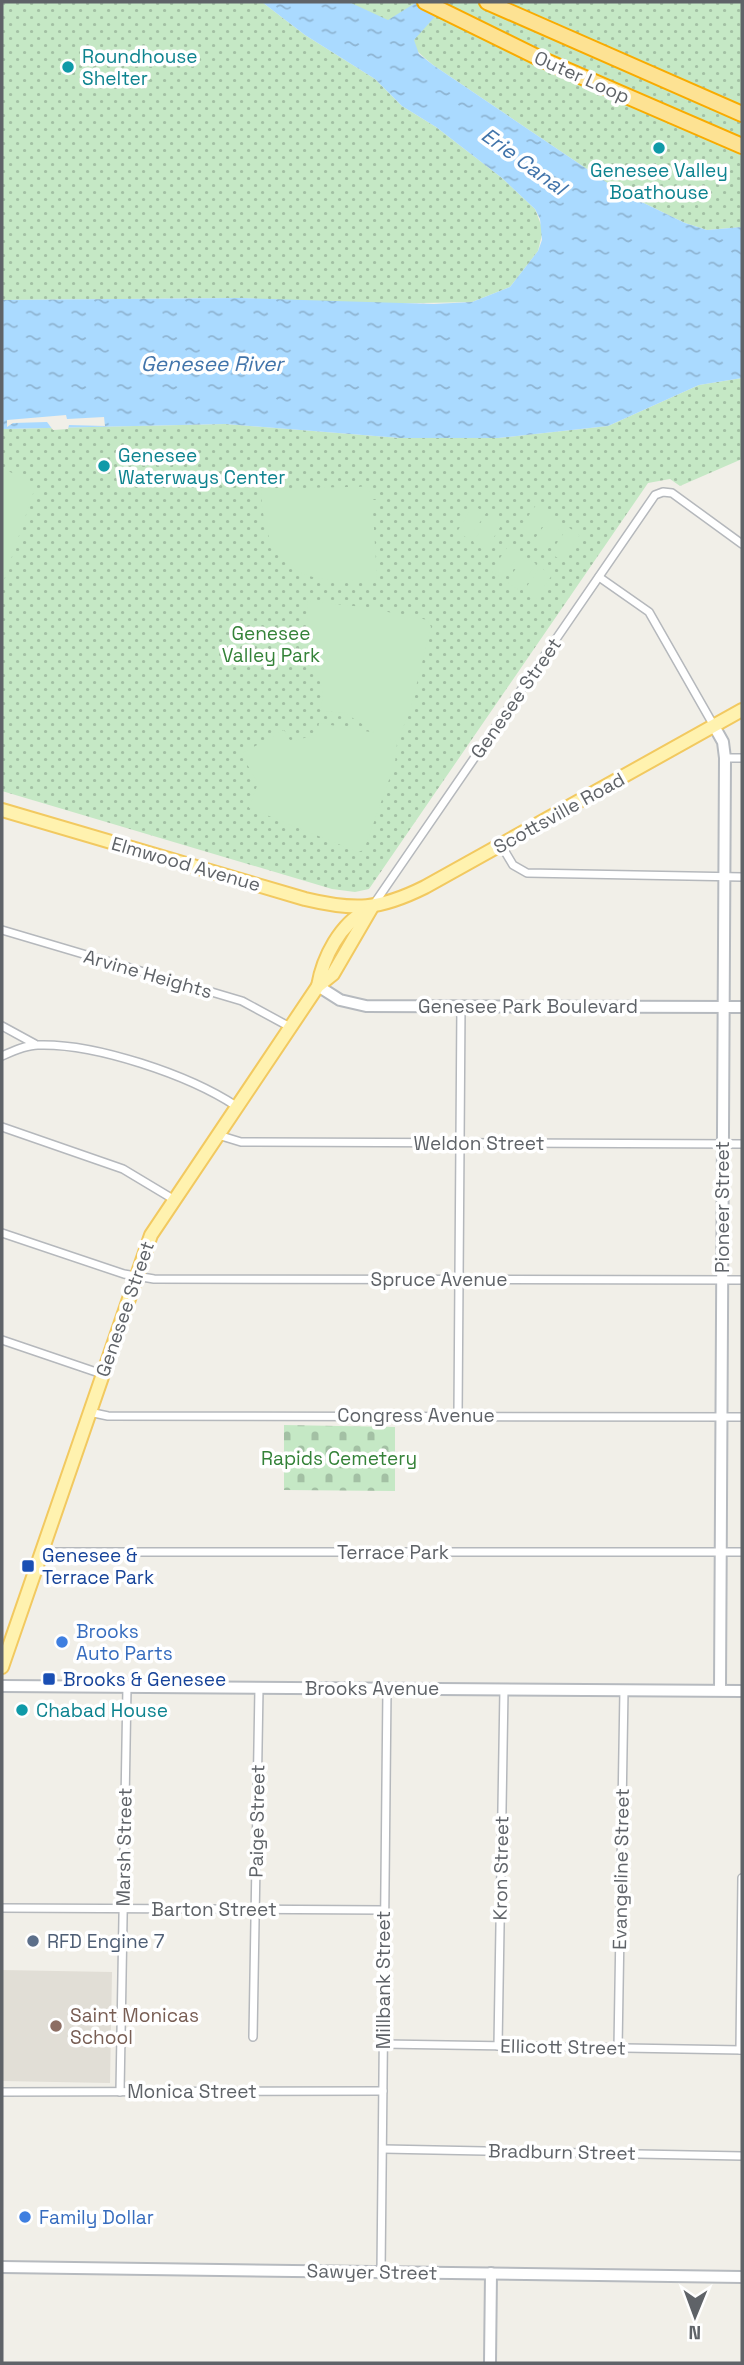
<svg xmlns="http://www.w3.org/2000/svg" width="744" height="2365" viewBox="0 0 744 2365" font-family="'Space Grotesk',sans-serif">
  <defs>
    <pattern id="cemetery-stones" width="16" height="16" patternUnits="userSpaceOnUse" patternTransform="scale(1.75)"><rect width="16" height="16" fill="#c5e8c5"/><path d="M2 7V4a2 2 0 0 1 4 0v3zM10 15v-3a2 2 0 0 1 4 0v3z" fill="#a3c0a4"/></pattern>
    <pattern id="park-dots" width="8" height="8" patternUnits="userSpaceOnUse" patternTransform="scale(1.75)"><rect width="8" height="8" fill="#c5e8c5"/><path d="M2 2h.1M6 6h.1" fill="none" stroke="#a3c0a4" stroke-width="1.8" stroke-linecap="round"/></pattern>
    <pattern id="water-ripples" width="26" height="14" patternUnits="userSpaceOnUse" patternTransform="scale(1.75)"><rect width="26" height="14" fill="#aadaff"/><path d="M2 4q2-2 4 0t4 0M15 11q2-2 4 0t4 0" fill="none" stroke="#8eb4d2"/></pattern>
  </defs>
  <rect width="100%" height="100%" fill="#f1efe8"/>
  <polygon fill="#e1ded6" points="2,1970 112,1972 110,2083 2,2081"/>
  <polygon fill="url(#cemetery-stones)" points="284,1425 395,1427 395,1491 284,1490"/>
  <g fill="url(#park-dots)">
    <polygon points="2,2 262,2 305,35 375,79 402,106 436,127 502,178 535,209 543,230 538,251 510,287 472,302 372,304 240,298 2,300"/>
    <path d="M 349,2 L 742,2 L 742,227 L 707,230 L 685,223 L 621,192 L 433,65 C 415,51 403,34 383,21 C 372,14 360,10 349,2 Z"/>
    <polygon points="742,378 742,459 680,486 670,479 648,483 369,889 355,892 332,889 2,791 2,429 225,424 400,438 498,438 608,426 699,385"/>
  </g>
  <g fill="#c5e8c5">
    <polygon points="2,468 36,485 2,586"/>
    <path d="M 358,482 L 358,487 L 367,486 L 373,500 L 377,500 L 377,510 L 373,511 L 377,580 C 301,585 264,572 261,489 L 348,487 L 348,483 Z"/>
    <polygon points="473,505 486,513 469,539 457,532"/>
    <polygon points="536,505 548,513 530,539 518,531"/>
    <polygon points="490,516 502,524 486,550 473,542"/>
    <polygon points="551,516 563,524 545,550 533,541"/>
    <polygon points="568,527 580,535 562,561 550,553"/>
    <polygon points="509,545 520,553 503,579 491,571"/>
    <polygon points="524,556 536,564 519,590 507,582"/>
    <polygon points="540,567 552,575 535,601 523,592"/>
    <polygon points="307,601 363,607 428,620 431,627 411,707 398,741 390,739 397,743 395,763 364,850 358,852 249,808 258,783 241,754 284,730 291,742 317,734 319,723 376,733 345,713 321,711 323,692 309,646"/>
  </g>
  <polygon fill="url(#water-ripples)" points="262,2 349,2 388,20 417,2 448,2 414,40 419,54 433,65 621,192 685,223 707,230 742,227 742,378 699,385 608,426 498,438 400,438 225,424 2,429 2,300 240,298 434,304 472,302 510,287 538,251 542,240 540,219 535,209 502,178 436,127 402,106 375,79 305,35"/>
  <polygon fill="#f1efe8" points="66,415 67,419 104,417 105,426 69,425 68,429 53,430 47,422 13,423 7,427 7,420"/>
  <g fill="none" stroke-linecap="round" stroke-linejoin="round">
    <g stroke="#b5b8bc" stroke-width="10">
      <g id="street">
        <polyline points="599,577 649,612 714,726"/>
        <polyline points="725,758 742,758"/>
        <polyline points="501,845 513,865 527,873 742,877"/>
        <polyline points="374,904 655,495 663,492 672,493 742,544"/>
        <polyline points="2,930 242,1001 290,1027"/>
        <polyline points="2,1026 35,1044"/>
        <path d="M 2,1056 C 13,1051 26,1045 38,1045 C 95,1043 189,1075 236,1106"/>
        <polyline points="2,1127 123,1169 173,1199"/>
        <polyline points="218,1135 241,1142 742,1144"/>
        <polyline points="2,1233 124,1274 154,1279 742,1280"/>
        <polyline points="2,1340 102,1374"/>
        <polyline points="89,1412 108,1416 742,1417"/>
        <polyline points="458,1415 461,1005"/>
        <polyline points="43,1549 55,1552 742,1552"/>
        <polyline points="2,1908 383,1910"/>
        <polyline points="253,2037 259,1688"/>
        <polyline points="383,2044 742,2050"/>
        <polyline points="498,2046 504,1689"/>
        <polyline points="618,2048 624,1690"/>
        <polyline points="740,2050 742,1878"/>
        <polyline points="2,2092 383,2091"/>
        <polyline points="120,2092 127,1687"/>
        <polyline points="383,2149 742,2156"/>
        <polyline points="381,2272 387,1689"/>
      </g>
    </g>
    <g stroke="#b6babf" stroke-width="14">
      <g id="secondary">
        <polyline points="714,726 723,742 725,758 720,1690"/>
        <polyline points="318,986 340,1000 366,1006 742,1007"/>
        <polyline points="2,1686 742,1691"/>
        <polyline points="2,2267 742,2277"/>
        <polyline points="490,2363 491,2273"/>
      </g>
    </g>
    <g stroke="#f2c960" stroke-width="16">
      <g id="primary">
        <path d="M 2,810 L 305,899 C 355,911 379,910 425,887 L 742,710"/>
        <path d="M 318,986 C 323,957 340,924 367,910"/>
        <polyline points="2,1667 151,1235 318,986 333,974 372,907"/>
      </g>
    </g>
    <g stroke="#f9ab00" stroke-width="18">
      <g id="highway">
        <polyline points="425,2 541,59 742,146"/>
        <polyline points="487,2 742,114"/>
      </g>
    </g>
    <use href="#street" stroke="#fff" stroke-width="7"/>
    <use href="#secondary" stroke="#fff" stroke-width="10"/>
    <use href="#primary" stroke="#fff2af" stroke-width="12"/>
    <use href="#highway" stroke="#fde293" stroke-width="14"/>
  </g>
  <g fill="#0f9aa8" stroke="#fff" stroke-width="2.5">
    <circle cx="68" cy="67" r="7"/>
    <circle cx="659" cy="148" r="7"/>
    <circle cx="104" cy="466" r="7"/>
    <circle cx="22" cy="1710" r="7"/>
  </g>
  <g fill="#1a4fb4" stroke="#fff" stroke-width="2.5">
    <rect x="21" y="1559" width="14" height="14" rx="3.5"/>
    <rect x="42" y="1672" width="14" height="14" rx="3.5"/>
  </g>
  <g fill="#3f7fe0" stroke="#fff" stroke-width="2.5">
    <circle cx="62" cy="1642" r="7"/>
    <circle cx="25" cy="2217" r="7"/>
  </g>
  <circle fill="#5c6f8a" stroke="#fff" stroke-width="2.5" cx="33" cy="1941" r="7"/>
  <circle fill="#8d6e63" stroke="#fff" stroke-width="2.5" cx="56" cy="2026" r="7"/>
  <g text-anchor="middle" dominant-baseline="central" stroke-width="7" stroke-linejoin="round" paint-order="stroke">
    <g font-size="19" fill="#0d838f" stroke="#fff" text-anchor="start">
      <text x="82" y="56">Roundhouse<tspan x="82" dy="22">Shelter</tspan></text>
      <text x="659" y="170" text-anchor="middle">Genesee Valley<tspan x="659" dy="22">Boathouse</tspan></text>
      <text x="118" y="455">Genesee<tspan x="118" dy="22">Waterways Center</tspan></text>
      <text x="36" y="1710">Chabad House</text>
    </g>
    <g font-size="19" fill="#5f6368" stroke="#fff">
      <text transform="translate(582 77) rotate(24)">Outer Loop</text>
      <text transform="translate(516 698) rotate(-55)">Genesee Street</text>
      <text transform="translate(559 813) rotate(-29)">Scottsville Road</text>
      <text transform="translate(186 864) rotate(16)">Elmwood Avenue</text>
      <text transform="translate(148 974) rotate(16)">Arvine Heights</text>
      <text x="528" y="1006">Genesee Park Boulevard</text>
      <text x="479" y="1143">Weldon Street</text>
      <text transform="translate(722 1207) rotate(-90)">Pioneer Street</text>
      <text x="439" y="1279">Spruce Avenue</text>
      <text transform="translate(125 1309) rotate(-71)">Genesee Street</text>
      <text x="416" y="1415">Congress Avenue</text>
      <text x="393" y="1552">Terrace Park</text>
      <text x="372" y="1688">Brooks Avenue</text>
      <text transform="translate(257 1821) rotate(-89)">Paige Street</text>
      <text transform="translate(124 1847) rotate(-89)">Marsh Street</text>
      <text transform="translate(501 1868) rotate(-89)">Kron Street</text>
      <text transform="translate(621 1869) rotate(-89)">Evangeline Street</text>
      <text x="214" y="1909">Barton Street</text>
      <text transform="translate(383 1980) rotate(-90)">Millbank Street</text>
      <text transform="translate(563 2047) rotate(1)">Ellicott Street</text>
      <text x="192" y="2091">Monica Street</text>
      <text transform="translate(562 2152) rotate(1)">Bradburn Street</text>
      <text transform="translate(372 2272) rotate(1)">Sawyer Street</text>
    </g>
    <g font-size="19" fill="#348238" stroke="#fff">
      <text x="271" y="633">Genesee<tspan x="271" dy="22">Valley Park</tspan></text>
      <text x="339" y="1458">Rapids Cemetery</text>
    </g>
    <g font-size="19" fill="#164399" stroke="#fff" text-anchor="start">
      <text x="42" y="1555">Genesee &amp;<tspan x="42" dy="22">Terrace Park</tspan></text>
      <text x="63" y="1679">Brooks &amp; Genesee</text>
    </g>
    <g font-size="19" fill="#366cbe" stroke="#fff" text-anchor="start">
      <text x="76" y="1631">Brooks<tspan x="76" dy="22">Auto Parts</tspan></text>
      <text x="39" y="2217">Family Dollar</text>
    </g>
    <g font-size="19" fill="#4e5e75" stroke="#fff" text-anchor="start">
      <text x="47" y="1941">RFD Engine 7</text>
    </g>
    <g font-size="19" fill="#785e54" stroke="#fff" text-anchor="start">
      <text x="70" y="2015">Saint Monicas<tspan x="70" dy="22">School</tspan></text>
    </g>
    <g font-size="21" font-style="italic" fill="#4174aa" stroke="#fff">
      <text transform="translate(524 161) rotate(36)">Erie Canal</text>
      <text x="212" y="363">Genesee River</text>
    </g>
  </g>
  <rect width="744" height="2365" fill="none" stroke="#5f6368" stroke-width="7"/>
  <g transform="translate(695 2316) rotate(181)" stroke="#ffffff" stroke-width="5" paint-order="stroke">
  <path d="M0-5L12 26L0 18L-12 26Z" fill="#5f6368"/>
  <text y="-10" font-size="19" font-weight="bold" text-anchor="middle" fill="#5f6368">N</text>
  </g>
</svg>
